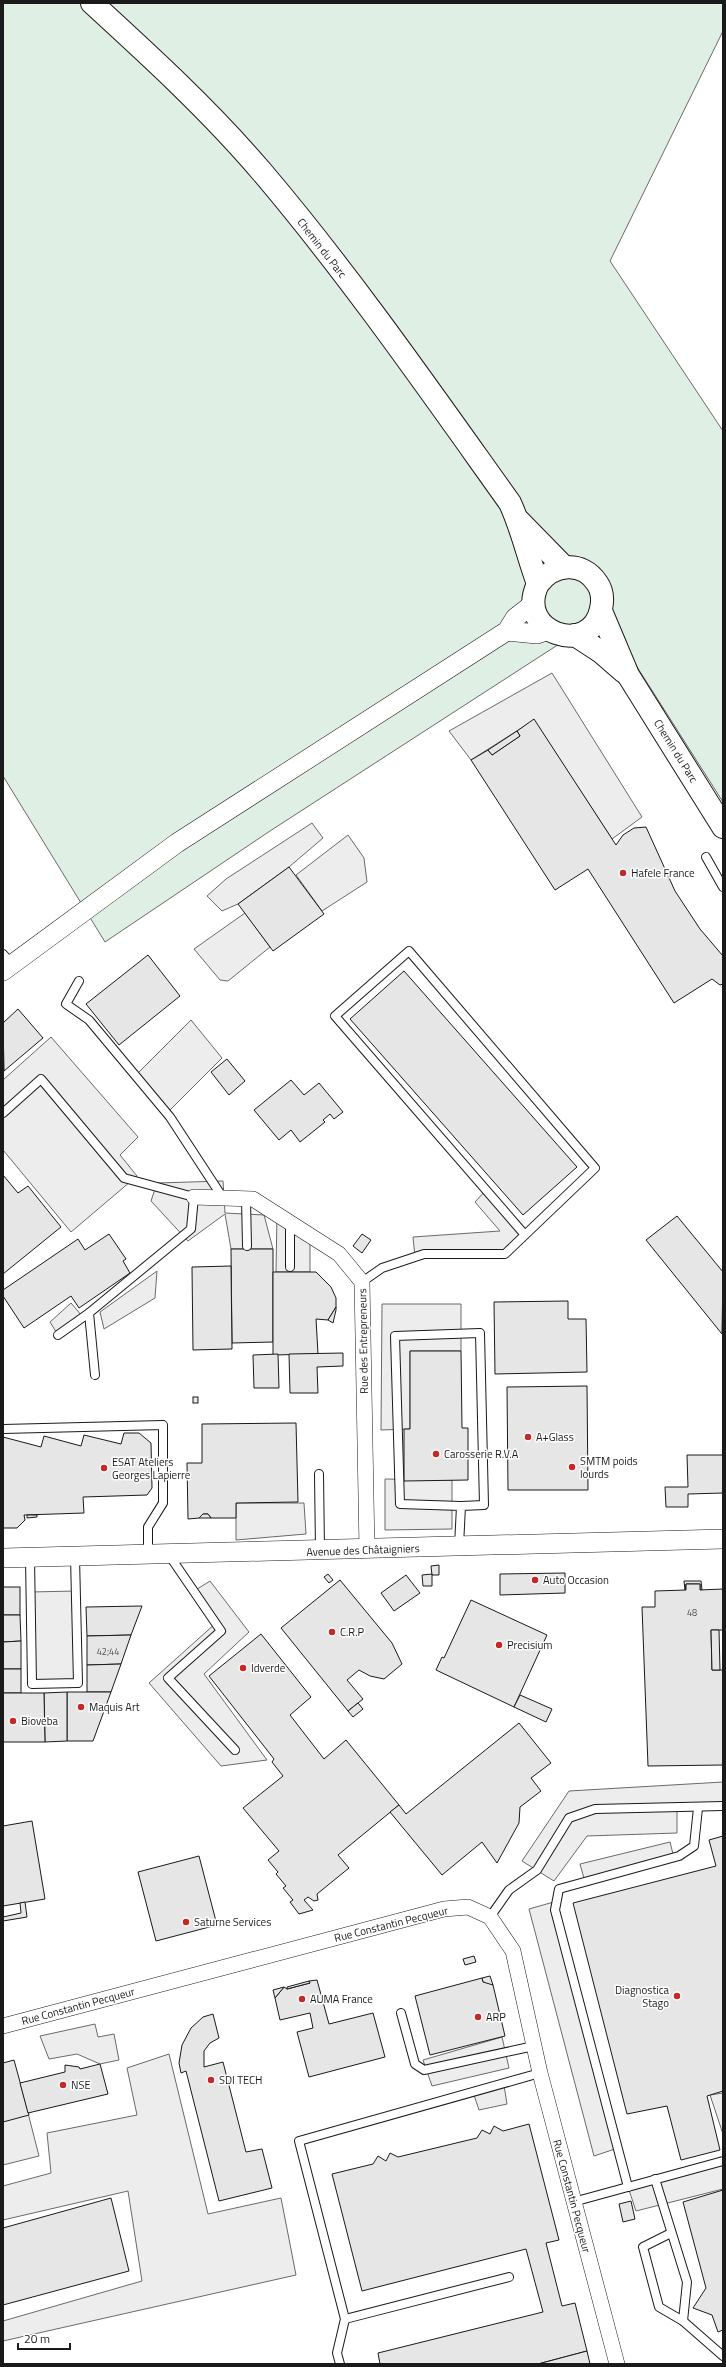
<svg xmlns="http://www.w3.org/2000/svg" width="726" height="2367" viewBox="0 0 726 2367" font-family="'Titillium Web',sans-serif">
  <rect width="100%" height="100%" fill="#fff"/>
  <polygon fill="#e0efe3" stroke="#6a6a6a" points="3,3 723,3 723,31 610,261 723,431 723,802 604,615 270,831 105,942 3,776"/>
  <g fill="#ededed" stroke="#6a6a6a">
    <polygon points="552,673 642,817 612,839 534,720 471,760 449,731"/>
    <polygon points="312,823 323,838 289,867 238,904 222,911 207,896 226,879"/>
    <polygon points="348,835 364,858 367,882 322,911 296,875"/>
    <polygon points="245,913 270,947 228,981 220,980 194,949"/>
    <polygon points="191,1020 222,1058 166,1114 135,1076"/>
    <polygon points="51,1037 138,1137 120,1155 137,1176 71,1232 3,1150 3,1080"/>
    <polygon points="223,1181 225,1213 264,1215 273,1249 231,1249 225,1214 188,1241 151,1201 157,1183"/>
    <polygon points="486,1190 527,1233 505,1254 415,1257 413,1237 500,1231 475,1202"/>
    <polygon points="277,1214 310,1235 310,1272 276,1272"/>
    <polygon points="157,1271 155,1298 104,1329 100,1312"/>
    <polygon points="71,1303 83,1317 58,1335 50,1322"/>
    <polygon points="382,1304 461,1304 461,1351 410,1351 410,1429 381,1430"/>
    <polygon points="385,1479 452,1480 452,1529 385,1530"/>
    <polygon points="236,1503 304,1503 306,1534 236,1540"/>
    <polygon points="210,1581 249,1632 204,1674 267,1760 221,1766 149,1683 216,1623 194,1591"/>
    <polygon points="76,1591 78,1683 32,1684 30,1592"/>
    <polygon points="723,1782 723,1806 677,1808 677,1833 587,1836 554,1881 522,1861 569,1791"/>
    <polygon points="670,1842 674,1858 585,1882 580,1864"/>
    <polygon points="557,1901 618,2148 594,2156 529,1909"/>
    <polygon points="95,2024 98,2037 114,2034 119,2060 100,2064 77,2054 49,2059 40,2036"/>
    <polygon points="502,2037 509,2068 432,2086 423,2060"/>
    <polygon points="169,2054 208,2214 281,2198 296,2275 3,2341 3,2321 142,2281 128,2191 3,2220 3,2186 51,2173 47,2133 137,2115 127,2068"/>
    <polygon points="503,2079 507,2104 479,2110 473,2092"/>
    <polygon points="723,2093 723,2134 710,2095"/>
    <polygon points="28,2113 39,2156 3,2165 3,2121"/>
    <polygon points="723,2161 723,2189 636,2211 628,2187"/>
  </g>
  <g fill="#e6e6e6" stroke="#1a1a1a">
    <polygon points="534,719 616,845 623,835 634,828 646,827 675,891 700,929 723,956 723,984 720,985 712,979 674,1003 588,869 555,890 471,760 488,750 492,755 520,736 517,731"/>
    <polygon points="517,731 520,736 492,755 488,750"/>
    <polygon points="289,867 324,914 273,951 238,904"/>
    <polygon points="148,955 180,996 119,1045 86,1004"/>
    <polygon points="404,971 577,1167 523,1215 350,1019"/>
    <polygon points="18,1009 43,1038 4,1071 3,1023"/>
    <polygon points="227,1059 245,1081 229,1095 211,1072"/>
    <polygon points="291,1080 304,1095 319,1083 343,1112 334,1119 330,1114 323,1120 325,1122 300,1142 291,1130 279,1140 254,1110"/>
    <polygon points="3,1175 18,1193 28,1186 61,1227 3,1274"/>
    <polygon points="677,1216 723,1272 722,1334 646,1240"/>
    <polygon points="109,1234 126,1259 123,1261 130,1273 79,1308 71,1296 24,1328 3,1296 3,1290 78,1239 85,1250"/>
    <polygon points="362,1234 371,1240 362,1253 353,1246"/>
    <polygon points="231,1249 273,1249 273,1342 232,1343"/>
    <polygon points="231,1266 232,1349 193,1350 192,1267"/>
    <polygon points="273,1272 316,1272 331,1287 336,1298 336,1307 328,1320 316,1319 318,1354 273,1355"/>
    <polygon points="568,1301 568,1319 586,1319 587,1372 495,1374 494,1302"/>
    <polygon points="336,1307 336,1310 333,1323 328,1320"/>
    <polygon points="410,1351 461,1351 462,1428 468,1428 468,1480 404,1481 404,1429 410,1429"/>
    <polygon points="343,1353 343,1366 317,1367 318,1393 290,1393 289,1354"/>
    <polygon points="278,1354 279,1388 254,1388 253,1355"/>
    <polygon points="587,1386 588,1490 508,1490 507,1387"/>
    <rect x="193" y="1397" width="5" height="6"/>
    <polygon points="296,1423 298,1502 236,1503 236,1518 211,1518 208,1514 203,1514 199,1518 188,1519 187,1463 202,1463 202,1424"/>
    <polygon points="124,1433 139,1433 151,1443 152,1488 147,1495 83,1497 84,1513 24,1515 25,1520 17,1528 3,1528 3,1437 41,1447 44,1436 81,1446 84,1435 121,1444"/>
    <polygon points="687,1455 723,1455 723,1493 688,1494 688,1507 666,1507 665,1487 688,1487"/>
    <polygon points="203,1514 208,1514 211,1518 199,1518"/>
    <polygon points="27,1515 37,1515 37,1517 27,1518"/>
    <polygon points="439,1565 439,1575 432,1575 431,1566"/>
    <polygon points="565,1573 565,1593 500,1595 500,1574"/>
    <polygon points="328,1574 333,1580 329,1583 324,1577"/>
    <polygon points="432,1574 432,1586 423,1586 422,1575"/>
    <polygon points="406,1575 420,1593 394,1611 381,1593"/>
    <polygon points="340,1580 392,1643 402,1664 384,1679 370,1676 359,1670 347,1680 363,1699 348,1711 281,1628"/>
    <polygon points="684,1581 701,1581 702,1590 700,1590 700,1584 686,1584 685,1590"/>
    <polygon points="686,1584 700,1584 700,1590 723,1589 723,1630 711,1630 712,1670 723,1670 723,1765 648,1766 642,1607 655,1607 655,1591 686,1590"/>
    <rect x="3" y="1587" width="17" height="28"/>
    <polygon points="471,1600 547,1635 514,1707 436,1670 442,1657 444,1658"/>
    <polygon points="142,1606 131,1635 87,1636 86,1607"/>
    <polygon points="3,1615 20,1615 21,1641 3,1642"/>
    <polygon points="711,1630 719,1630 720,1670 712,1670"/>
    <polygon points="261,1634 311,1697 290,1715 324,1759 346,1740 399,1805 338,1855 349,1868 317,1894 318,1900 314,1901 308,1897 304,1900 313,1910 299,1914 290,1902 293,1900 283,1888 286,1886 276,1874 278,1872 268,1860 279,1851 243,1808 283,1776 272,1762 274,1759 209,1676"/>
    <polygon points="131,1635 121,1664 87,1665 87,1636"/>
    <polygon points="21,1641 21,1669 3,1669 3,1642"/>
    <polygon points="121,1664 111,1692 87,1692 87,1665"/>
    <rect x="3" y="1669" width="18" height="24"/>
    <polygon points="67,1692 111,1692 93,1741 67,1741"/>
    <polygon points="67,1692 67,1741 45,1742 44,1693"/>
    <polygon points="3,1693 44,1693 45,1742 3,1742"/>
    <polygon points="520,1695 552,1709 546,1722 514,1707"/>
    <polygon points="358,1703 363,1709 353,1717 348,1711"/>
    <polygon points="519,1723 551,1763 531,1778 541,1791 520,1807 519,1823 497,1863 482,1842 442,1875 390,1812 399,1805 406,1814"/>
    <polygon points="32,1821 45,1899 3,1906 3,1826"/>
    <polygon points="723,1836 723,2091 707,2096 720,2150 681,2160 667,2106 627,2114 573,1903 716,1866 709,1840"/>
    <polygon points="199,1856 217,1925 156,1941 138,1872"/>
    <polygon points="25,1902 27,1917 3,1921 3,1917 21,1913 20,1903"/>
    <polygon points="474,1956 476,1962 465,1965 463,1959"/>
    <polygon points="490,1976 493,1985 489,1986 483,1982 482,1978"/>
    <polygon points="482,1978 483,1982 493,1985 505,2036 430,2055 415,1996"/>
    <polygon points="317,1980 329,2024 373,2013 385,2057 309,2077 297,2032 313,2028 310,2013 280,2020 275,1998 284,1987 287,1989 310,1983 309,1981"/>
    <polygon points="309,1981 310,1983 287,1989 287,1987"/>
    <polygon points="284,1987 275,1998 273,1990"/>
    <polygon points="213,2014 219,2038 210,2043 204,2051 204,2067 223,2062 246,2152 262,2149 272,2188 219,2201 186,2071 181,2073 179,2063 182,2045 191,2028 203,2017"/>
    <polygon points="14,2060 29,2115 3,2122 3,2063"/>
    <polygon points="100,2064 108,2094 28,2113 20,2083 65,2072 65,2065 79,2067 80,2069"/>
    <polygon points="529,2124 559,2240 546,2243 562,2306 575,2303 587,2351 538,2364 380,2364 378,2353 543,2312 526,2249 362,2291 332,2174 373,2164 378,2156 386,2161 390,2153 398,2157 477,2138 482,2130 490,2134 494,2126 503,2131"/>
    <polygon points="723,2190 723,2330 718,2332 712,2315 693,2308 706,2288 683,2202"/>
    <polygon points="111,2198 129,2271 3,2305 3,2228"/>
    <polygon points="631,2201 635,2219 623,2222 619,2204"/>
    <polygon points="587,2351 590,2364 538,2364"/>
  </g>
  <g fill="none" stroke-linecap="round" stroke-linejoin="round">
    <g stroke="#1a1a1a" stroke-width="10">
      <g id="service">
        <polyline points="706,857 723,887"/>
        <polyline points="3,954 12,964"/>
        <polyline points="79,981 66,1004 89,1020 170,1117 223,1198"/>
        <polyline points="3,1113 41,1079 124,1178 194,1197 191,1229 89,1313 95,1375"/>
        <polyline points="246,1199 247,1246"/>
        <polyline points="290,1267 290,1222"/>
        <polyline points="362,1282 382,1268 424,1254 505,1254 595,1168 409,951 335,1016 525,1235"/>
        <polyline points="58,1335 89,1313"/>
        <polyline points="3,1429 163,1425 163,1503 148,1527 148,1555"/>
        <polyline points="319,1474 320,1550"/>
        <polyline points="459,1546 461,1506 484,1505 480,1333 395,1336 400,1504 461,1506"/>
        <polyline points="169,1555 221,1631 168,1678 235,1750"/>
        <polyline points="30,1558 32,1684 78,1683 75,1557"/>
        <polyline points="490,1917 509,1890 537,1870 569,1818 595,1809 723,1806"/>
        <polyline points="401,2013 415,2064 424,2070 534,2046"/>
        <polyline points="655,2179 687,2282 683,2321"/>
        <polyline points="628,2187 555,1910 559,1889 679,1856 694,1846 698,1808"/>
        <polyline points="573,2202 723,2161"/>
        <polyline points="671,2233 643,2247 659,2307 683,2321 723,2356"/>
        <polyline points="345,2319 509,2277"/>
        <polyline points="340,2364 337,2353 345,2319 299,2141 540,2073"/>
      </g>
    </g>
    <g stroke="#1a1a1a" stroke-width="16">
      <g id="minor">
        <polyline points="194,1197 253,1199 339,1254 362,1282 367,1550"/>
        <polyline points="3,2026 444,1909 468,1907 490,1917 513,1951 540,2073 617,2364"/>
      </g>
    </g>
    <g stroke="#1a1a1a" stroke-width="20">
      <g id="tertiary">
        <polyline points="507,631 537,634 548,630"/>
        <polyline points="3,971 177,843 507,631 515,618 533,604"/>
        <polyline points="3,1558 723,1539"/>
      </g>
    </g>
    <g stroke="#1a1a1a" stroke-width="24">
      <g id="secondary">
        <path d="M 92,3 C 151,57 210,111 262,172 C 351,277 430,391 510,503 C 522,529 528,557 538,584 C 514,633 591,658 601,609 C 603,600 602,590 597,583 C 582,560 553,564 538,584"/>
        <polyline points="519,521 564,567"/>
        <polyline points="601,611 628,675 723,827"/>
        <polyline points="575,635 601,652 624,672"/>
      </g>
    </g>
    <use href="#service" stroke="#fff" stroke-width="8"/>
    <use href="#minor" stroke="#fff" stroke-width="15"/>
    <use href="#tertiary" stroke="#fff" stroke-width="19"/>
    <use href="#secondary" stroke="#fff" stroke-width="22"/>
  </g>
  <g fill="#c62828" stroke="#fff" stroke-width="1.5">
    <circle cx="623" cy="873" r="4"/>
    <circle cx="528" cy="1437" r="4"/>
    <circle cx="436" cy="1454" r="4"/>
    <circle cx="572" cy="1467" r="4"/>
    <circle cx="104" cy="1468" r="4"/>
    <circle cx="535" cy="1580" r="4"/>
    <circle cx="332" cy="1632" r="4"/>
    <circle cx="499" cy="1645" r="4"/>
    <circle cx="243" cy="1668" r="4"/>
    <circle cx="81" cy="1707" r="4"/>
    <circle cx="13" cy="1721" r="4"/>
    <circle cx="186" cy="1922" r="4"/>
    <circle cx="677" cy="1996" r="4"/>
    <circle cx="302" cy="1999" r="4"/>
    <circle cx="478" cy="2017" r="4"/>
    <circle cx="211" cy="2080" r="4"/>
    <circle cx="63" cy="2085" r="4"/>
  </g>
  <g text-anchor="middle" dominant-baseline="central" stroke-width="3" stroke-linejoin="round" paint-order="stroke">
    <g font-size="9" fill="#4d4d4d">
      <text x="692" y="1612">48</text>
      <text x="108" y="1651">42;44</text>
    </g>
    <g font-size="11" fill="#1a1a1a" stroke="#fff">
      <text transform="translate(322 248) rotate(52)">Chemin du Parc</text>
      <text transform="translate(676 751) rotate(58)">Chemin du Parc</text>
      <text transform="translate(363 1341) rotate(-91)">Rue des Entrepreneurs</text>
      <text transform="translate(363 1550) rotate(-2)">Avenue des Châtaigniers</text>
      <text transform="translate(391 1924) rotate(-14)">Rue Constantin Pecqueur</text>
      <text transform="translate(78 2006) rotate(-15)">Rue Constantin Pecqueur</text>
      <text transform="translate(572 2196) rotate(75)">Rue Constantin Pecqueur</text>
    </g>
    <g font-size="11" fill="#1a1a1a" stroke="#fff" text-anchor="start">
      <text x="631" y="873">Hafele France</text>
      <text x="536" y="1437">A+Glass</text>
      <text x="444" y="1454">Carosserie R.V.A</text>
      <text x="580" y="1461">SMTM poids<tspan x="580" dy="13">lourds</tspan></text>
      <text x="112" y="1462">ESAT Ateliers<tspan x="112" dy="13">Georges Lapierre</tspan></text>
      <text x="543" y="1580">Auto Occasion</text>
      <text x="340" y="1632">C.R.P</text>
      <text x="507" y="1645">Precisium</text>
      <text x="251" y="1668">Idverde</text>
      <text x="89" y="1707">Maquis Art</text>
      <text x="21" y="1721">Bioveba</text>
      <text x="194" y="1922">Saturne Services</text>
      <text x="669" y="1990" text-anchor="end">Diagnostica<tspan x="669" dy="13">Stago</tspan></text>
      <text x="310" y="1999">AUMA France</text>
      <text x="486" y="2017">ARP</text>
      <text x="219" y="2080">SDI TECH</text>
      <text x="71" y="2085">NSE</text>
    </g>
  </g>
  <rect width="726" height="2367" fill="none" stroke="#1a1a1a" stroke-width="8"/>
  <path d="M18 2343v6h52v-6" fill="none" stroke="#1a1a1a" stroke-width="2"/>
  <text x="24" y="2343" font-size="12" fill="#1a1a1a" stroke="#ffffff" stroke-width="3" paint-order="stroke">20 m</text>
</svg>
